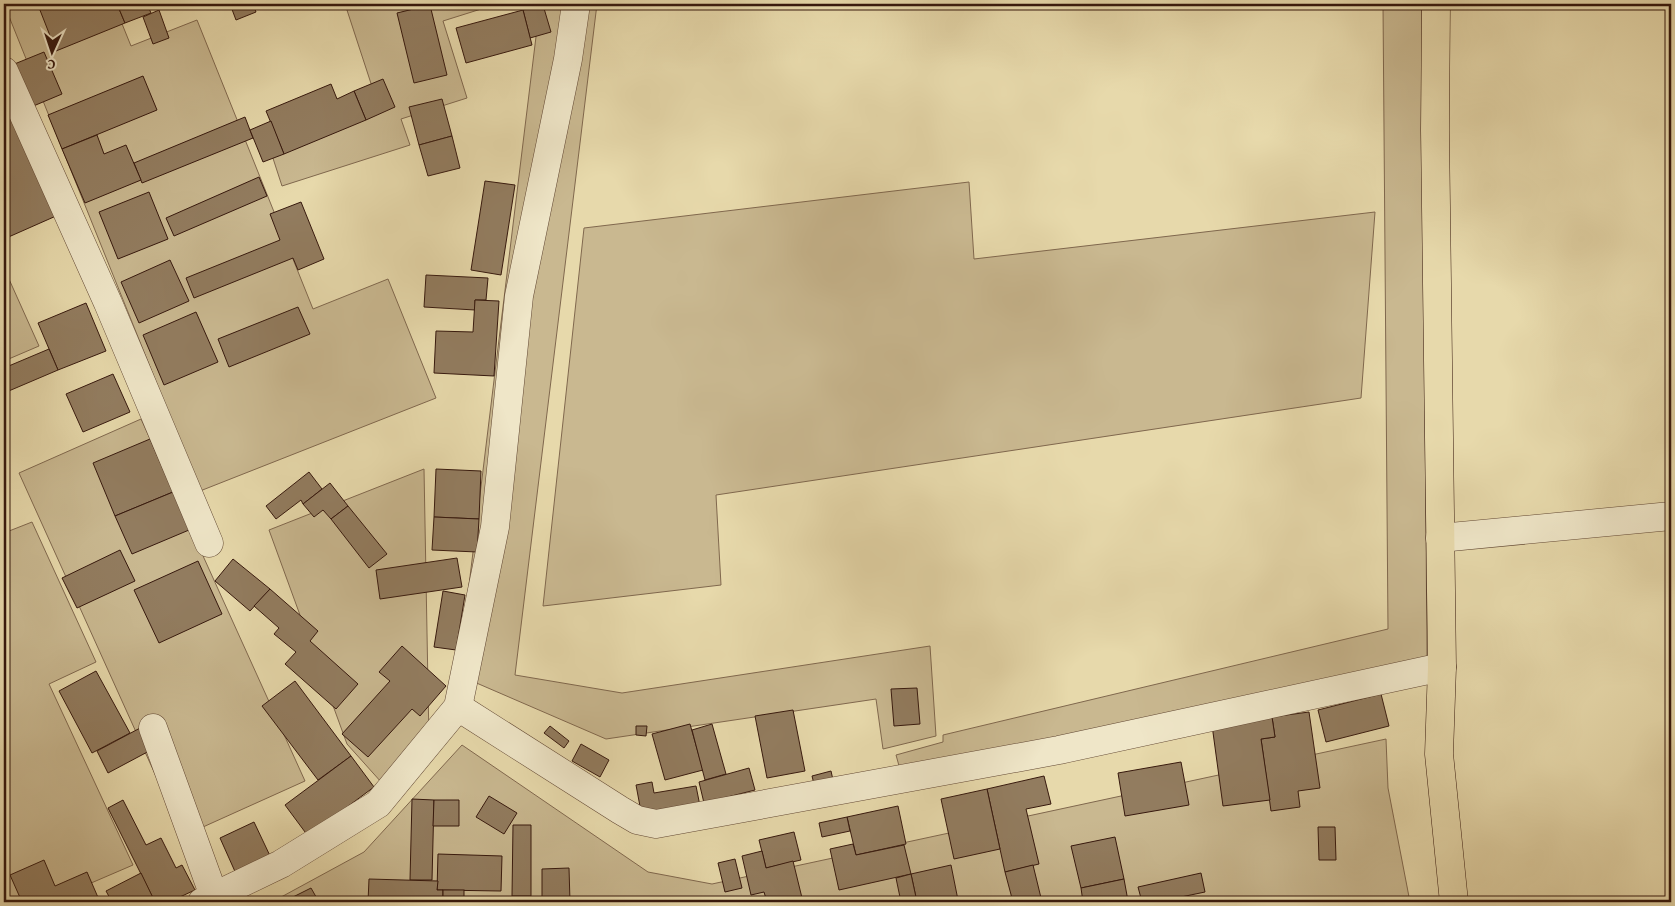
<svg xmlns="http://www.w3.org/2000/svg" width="1675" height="906" viewBox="0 0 1675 906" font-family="'Gentium Book Plus',serif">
  <rect width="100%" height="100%" fill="#e7d9ab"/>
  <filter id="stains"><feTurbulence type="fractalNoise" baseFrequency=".004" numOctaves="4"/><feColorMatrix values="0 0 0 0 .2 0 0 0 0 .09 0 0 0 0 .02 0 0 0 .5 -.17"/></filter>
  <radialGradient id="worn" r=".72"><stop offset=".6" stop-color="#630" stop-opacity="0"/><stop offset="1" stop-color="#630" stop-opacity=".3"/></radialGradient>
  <g fill="#c9b890" stroke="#80684e">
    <polygon points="4,4 114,4 131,46 197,20 313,309 388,279 436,398 200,491"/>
    <polygon points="345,4 497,4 443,21 467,98 401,119 410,145 282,186 269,146 380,111"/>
    <polygon points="540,4 597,4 515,675 622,693 930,646 936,736 883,749 876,699 606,739 458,675"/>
    <polygon points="1383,4 1422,4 1427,660 903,780 896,755 943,742 943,735 1388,629"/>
    <polygon points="969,182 974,259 1375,212 1361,398 716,495 721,585 543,606 584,228"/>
    <polygon points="4,268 39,346 4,361"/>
    <polygon points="141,419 305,781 183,836 19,473"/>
    <polygon points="424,469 429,741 382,783 347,744 269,530"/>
    <polygon points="32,522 96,662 49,684 133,865 47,902 4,902 4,533"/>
    <polygon points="1386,739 1388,788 1410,902 272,902 364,852 462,745 648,872 712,884"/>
  </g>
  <g fill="#927c5f" stroke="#36180d">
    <polygon points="40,4 117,4 125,23 56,51 38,5"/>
    <polygon points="117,4 147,4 151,13 125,23"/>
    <polygon points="230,4 253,4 256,12 236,20"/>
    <polygon points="430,5 447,75 414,83 397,13"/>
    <polygon points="543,5 551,32 530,38 523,10"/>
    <polygon points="159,10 169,38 153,44 143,17"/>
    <polygon points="523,10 532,45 466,63 456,28"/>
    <polygon points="44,52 62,94 31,107 12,65"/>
    <polygon points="143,76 157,110 62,149 48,115"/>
    <polygon points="383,79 395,107 366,120 354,91"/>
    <polygon points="331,84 337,99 354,91 366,120 284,154 266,111"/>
    <polygon points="442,99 452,136 419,145 409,107"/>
    <polygon points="4,101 56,216 4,239"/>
    <polygon points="245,117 253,138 142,183 134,163"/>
    <polygon points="271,121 284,154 263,162 250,130"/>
    <polygon points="97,135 104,154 126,145 141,180 85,203 62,149"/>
    <polygon points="452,136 460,168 428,176 419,145"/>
    <polygon points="259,177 267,196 174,236 166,218"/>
    <polygon points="485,181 515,185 501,275 471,270"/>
    <polygon points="149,192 168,239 118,259 99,212"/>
    <polygon points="301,202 324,259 298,270 293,258 194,298 186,278 280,240 270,214"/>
    <polygon points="170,260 189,301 139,323 121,282"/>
    <polygon points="426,275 488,278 486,300 475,300 475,310 424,307"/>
    <polygon points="475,300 499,301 494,376 434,373 436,331 473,332"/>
    <polygon points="86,303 106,351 58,370 38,323"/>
    <polygon points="298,307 310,334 229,367 218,339"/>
    <polygon points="196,312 218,362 164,385 143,335"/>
    <polygon points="49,349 58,370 4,393 4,368"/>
    <polygon points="113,374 130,412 83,432 66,394"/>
    <polygon points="150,439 173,492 115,516 93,463"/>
    <polygon points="436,469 481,471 479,519 434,517"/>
    <polygon points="309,472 322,489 303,504 301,500 276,519 266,506"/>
    <polygon points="330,483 348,506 331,519 323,510 314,517 303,504"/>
    <polygon points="173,492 189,530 132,554 115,516"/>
    <polygon points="348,506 387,554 369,568 331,519"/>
    <polygon points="434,517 479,519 477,552 432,550"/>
    <polygon points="120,550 135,581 77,608 62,578"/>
    <polygon points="457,558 462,587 380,599 376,570"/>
    <polygon points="233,559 270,589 250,611 215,581"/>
    <polygon points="198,561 222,614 159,643 134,590"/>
    <polygon points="270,589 318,631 310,641 358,684 336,709 285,664 296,652 274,634 279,628 254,606"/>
    <polygon points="443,591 465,595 456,650 434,647"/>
    <polygon points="402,646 446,686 420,716 412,709 368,757 342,734 390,681 379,672"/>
    <polygon points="96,671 130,733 92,753 59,691"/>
    <polygon points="295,681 351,756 318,780 262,706"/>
    <polygon points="917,688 920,724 894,726 891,689"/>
    <polygon points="1381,694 1389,726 1326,742 1318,710"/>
    <polygon points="793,710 805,771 767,778 755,716"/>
    <polygon points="1309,712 1320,788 1298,791 1300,807 1271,811 1261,739 1275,737 1272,717"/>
    <polygon points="1272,717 1275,737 1261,739 1270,800 1223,806 1212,725"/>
    <polygon points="690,724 703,770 665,780 652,734"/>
    <polygon points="712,724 726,774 705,780 692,730"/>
    <polygon points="550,726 569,741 564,748 544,733"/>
    <polygon points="636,726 647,726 646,736 636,735"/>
    <polygon points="142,727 153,749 108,773 97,751"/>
    <polygon points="581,744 609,760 600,777 572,761"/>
    <polygon points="351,756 374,787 308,836 285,805"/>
    <polygon points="1181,762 1189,805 1125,816 1118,773"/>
    <polygon points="749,768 755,790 704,803 699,782"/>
    <polygon points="831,771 833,780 814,784 812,776"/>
    <polygon points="1044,776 1051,804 1026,809 1039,864 1005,872 987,789"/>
    <polygon points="652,782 654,793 696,786 700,806 642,817 636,785"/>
    <polygon points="987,789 1000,849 954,859 941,799"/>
    <polygon points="489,796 517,813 504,834 476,817"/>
    <polygon points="412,799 434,800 432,880 410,880"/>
    <polygon points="123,800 146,845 161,838 176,868 182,865 195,890 169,902 155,902 108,808"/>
    <polygon points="434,800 459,800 459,826 433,826"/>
    <polygon points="898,806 906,844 856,855 847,817"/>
    <polygon points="847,817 850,831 822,837 819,823"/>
    <polygon points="254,822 272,860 237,876 220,838"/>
    <polygon points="513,825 531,825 531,896 512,896"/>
    <polygon points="1318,827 1335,827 1336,860 1319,860"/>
    <polygon points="794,832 801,860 766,868 759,840"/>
    <polygon points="1115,837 1124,879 1081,888 1071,846"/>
    <polygon points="853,844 856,855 904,845 911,874 839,890 830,849"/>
    <polygon points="762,851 766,868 793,861 803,902 767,902 764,892 751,895 742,856"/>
    <polygon points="438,854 502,856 501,891 437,890"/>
    <polygon points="735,859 742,888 725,892 718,863"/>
    <polygon points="44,860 55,886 87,872 100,902 22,902 10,875"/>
    <polygon points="951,865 958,900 948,902 917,902 911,874"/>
    <polygon points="1033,865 1042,902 1013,902 1005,872"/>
    <polygon points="569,868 570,902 542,902 542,869"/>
    <polygon points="141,873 155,902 112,902 106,891"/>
    <polygon points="1201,873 1205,892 1157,902 1142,902 1138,887"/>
    <polygon points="911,874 917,902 901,902 896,878"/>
    <polygon points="369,879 438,881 437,890 443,890 443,902 368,902"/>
    <polygon points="1124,879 1128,901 1083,902 1081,888"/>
    <polygon points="311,888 319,902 283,902"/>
    <rect x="443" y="890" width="21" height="12"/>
    <polygon points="834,898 835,902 817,902"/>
  </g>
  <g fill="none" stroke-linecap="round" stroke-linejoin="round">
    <g stroke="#624834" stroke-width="29">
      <g id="minor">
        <polyline points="4,71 108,303 209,543"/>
        <polyline points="1440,538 1671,516"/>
        <polyline points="458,707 620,810 637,820 656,824 1059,750 1442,667"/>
        <polyline points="153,728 214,896"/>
        <polyline points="202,902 281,864 378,804 458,707 495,527 519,296 568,59 576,4"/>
      </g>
    </g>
    <g stroke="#36180d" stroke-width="29">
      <polyline id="major" points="1436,4 1435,130 1442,667 1439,754 1454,902"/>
    </g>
    <use href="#minor" stroke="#efe6c8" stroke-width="28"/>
    <use href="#major" stroke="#e7d9ab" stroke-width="28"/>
  </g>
  <rect width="1675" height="906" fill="none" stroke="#e7d9ab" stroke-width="20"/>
  <rect x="5" y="5" width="1665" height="896" fill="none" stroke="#36180d" stroke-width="2.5"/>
  <rect x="10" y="10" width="1655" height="886" fill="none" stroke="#36180d"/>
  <g transform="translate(52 52) rotate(183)" stroke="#efe6c8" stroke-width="4" paint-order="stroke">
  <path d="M0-4L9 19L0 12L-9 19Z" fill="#36180d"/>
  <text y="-8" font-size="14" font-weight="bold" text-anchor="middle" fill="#36180d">С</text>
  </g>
  <rect width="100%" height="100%" filter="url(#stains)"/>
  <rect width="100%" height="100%" fill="url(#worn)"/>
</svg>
